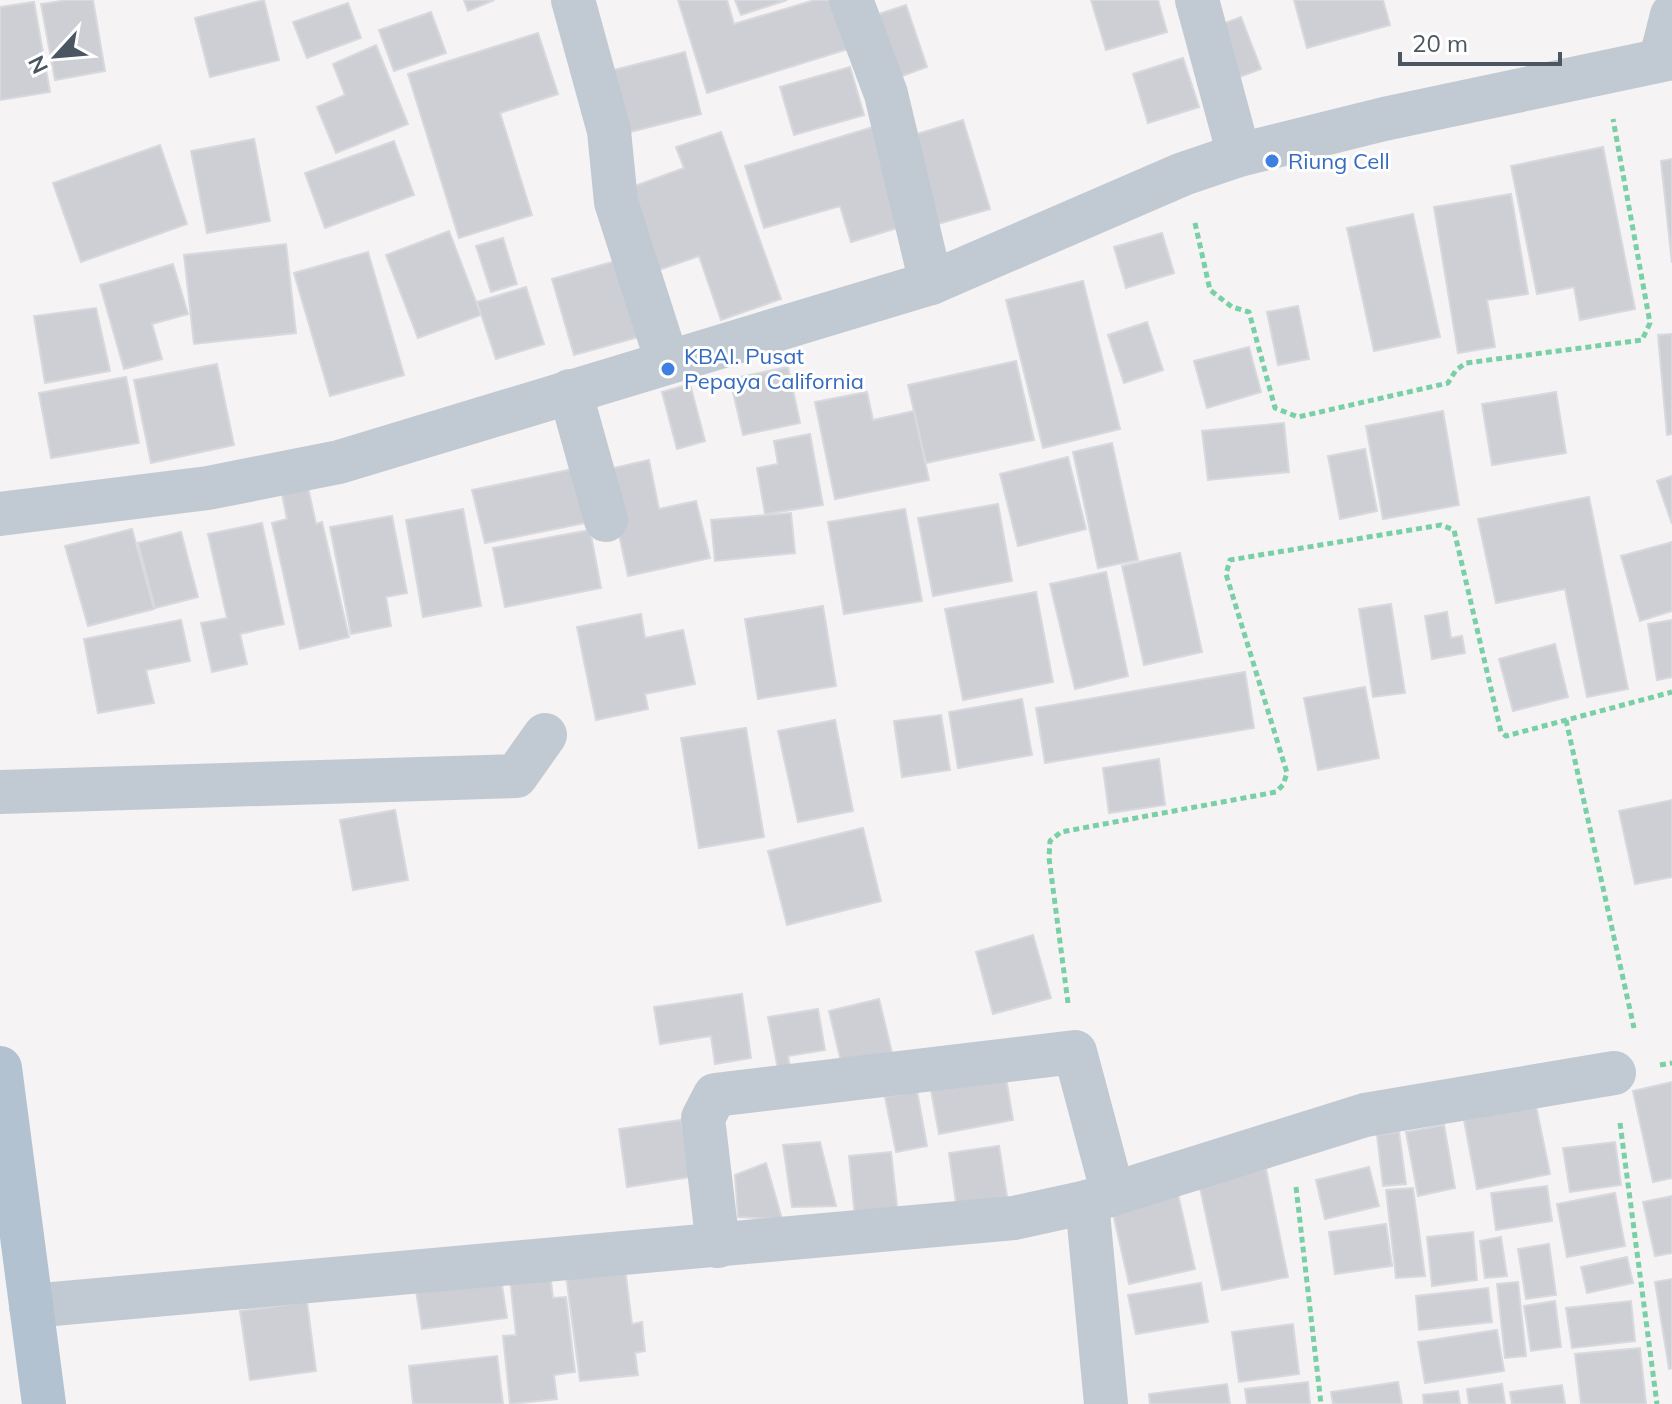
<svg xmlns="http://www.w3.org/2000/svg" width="1672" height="1404" viewBox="0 0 1672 1404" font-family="Mulish,sans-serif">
  <rect width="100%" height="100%" fill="#f5f3f3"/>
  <g fill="#cdcfd5" stroke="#d7d9de" stroke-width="2">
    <polygon points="68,0 93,0 105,71 55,80 41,4"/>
    <polygon points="264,0 279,60 210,77 195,18"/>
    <polygon points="464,0 494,0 468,11"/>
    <polygon points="678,0 727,0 734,24 815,0 836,0 851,48 707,93"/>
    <polygon points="735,0 787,0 741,15"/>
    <polygon points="1091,0 1158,0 1167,32 1106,50"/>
    <polygon points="1294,0 1383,0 1390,25 1307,48"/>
    <polygon points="34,2 50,92 0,100 0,7"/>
    <polygon points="348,3 361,38 307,58 293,22"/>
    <polygon points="906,5 927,67 886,82 864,19"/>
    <polygon points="431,12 446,53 394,71 379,30"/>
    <polygon points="1241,17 1261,69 1229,81 1209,29"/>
    <polygon points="538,33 558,94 500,113 532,215 459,238 408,74"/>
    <polygon points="376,45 408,124 336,153 317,107 345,95 333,64"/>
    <polygon points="685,52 701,114 626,133 610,71"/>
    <polygon points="1183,58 1199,107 1148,123 1133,74"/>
    <polygon points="850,67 864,115 794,135 780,87"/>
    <polygon points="963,120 990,209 927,227 901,139"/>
    <polygon points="873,127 904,226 851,242 840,206 764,228 745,166"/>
    <polygon points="721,132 781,299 721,320 699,256 650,273 621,191 684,168 676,147"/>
    <polygon points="254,139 270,221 207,233 191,151"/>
    <polygon points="394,141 414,195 325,228 305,173"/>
    <polygon points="160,145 187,224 81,262 53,183"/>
    <polygon points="1603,147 1635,309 1580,320 1574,287 1537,294 1511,166"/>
    <polygon points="1672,159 1672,263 1661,161"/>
    <polygon points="1511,194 1528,294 1487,300 1495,347 1458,353 1434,207"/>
    <polygon points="1413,214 1440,337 1374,351 1347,228"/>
    <polygon points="449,231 481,315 418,338 386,255"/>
    <polygon points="1162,233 1174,273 1126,288 1114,247"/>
    <polygon points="503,238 517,284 491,292 476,246"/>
    <polygon points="286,244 296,333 194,344 184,255"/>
    <polygon points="368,252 404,375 330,396 294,273"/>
    <polygon points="619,260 642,336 574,355 552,279"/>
    <polygon points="173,264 188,314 152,324 162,359 124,369 100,285"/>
    <polygon points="1083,281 1120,429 1043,448 1006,300"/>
    <polygon points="526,287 544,344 496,359 477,302"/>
    <polygon points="1298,306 1309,359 1278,365 1267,312"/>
    <polygon points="96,308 110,371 45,383 34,316"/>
    <polygon points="1147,322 1163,370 1124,383 1108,335"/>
    <polygon points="1672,334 1672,434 1667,435 1658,335"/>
    <polygon points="1249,347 1261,392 1207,408 1194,361"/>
    <polygon points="1016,361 1034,440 926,463 908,385"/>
    <polygon points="217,364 234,445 151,463 134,380"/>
    <polygon points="788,367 800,423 743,435 730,379"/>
    <polygon points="126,377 139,443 51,458 39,393"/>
    <polygon points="690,384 705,441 677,449 662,392"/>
    <polygon points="867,392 873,420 914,411 929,480 835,499 815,402"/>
    <polygon points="1556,392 1566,453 1492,465 1482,404"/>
    <polygon points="1443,411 1459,505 1383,519 1366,426"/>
    <polygon points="1284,423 1289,472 1208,480 1202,431"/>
    <polygon points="810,434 823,505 765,514 757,468 778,464 774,441"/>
    <polygon points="1112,443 1138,560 1098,568 1073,452"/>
    <polygon points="1365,449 1377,511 1340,519 1328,456"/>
    <polygon points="1068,457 1086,529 1018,546 1000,474"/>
    <polygon points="649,460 659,509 696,501 710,558 628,576 605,470"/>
    <polygon points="578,468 590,522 485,543 472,490"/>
    <polygon points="1672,476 1672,524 1657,481"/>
    <polygon points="307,483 316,524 322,522 349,637 300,649 272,523 287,519 281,489"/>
    <polygon points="1589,497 1628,689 1587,697 1565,589 1496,603 1478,519"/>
    <polygon points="998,504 1012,581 933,596 918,518"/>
    <polygon points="463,509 481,606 423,617 406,520"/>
    <polygon points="905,509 922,601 844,614 828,522"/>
    <polygon points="791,513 795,553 715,561 711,520"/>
    <polygon points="392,516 407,593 386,597 391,626 351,634 330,527"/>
    <polygon points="262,523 284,624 240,634 247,664 212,672 201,623 227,618 208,534"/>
    <polygon points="132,529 154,609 88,626 65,546"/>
    <polygon points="590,530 601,588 505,607 493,548"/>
    <polygon points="181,532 198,597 155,608 138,543"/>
    <polygon points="1672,542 1672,611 1640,621 1621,556"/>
    <polygon points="1180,553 1202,652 1144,665 1122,566"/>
    <polygon points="1106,572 1128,676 1075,689 1050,584"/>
    <polygon points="1036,592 1053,682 963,700 945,609"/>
    <polygon points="1391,604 1405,693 1373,697 1359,609"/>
    <polygon points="823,606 836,686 758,699 745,619"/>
    <polygon points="1447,612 1451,638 1462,636 1465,653 1432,659 1425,616"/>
    <polygon points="641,614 645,638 683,630 695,684 645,694 648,709 596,720 577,627"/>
    <polygon points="181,620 190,661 146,670 154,703 98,713 84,639"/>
    <polygon points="1672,620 1672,677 1657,680 1648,624"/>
    <polygon points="1555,644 1568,697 1513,711 1499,659"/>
    <polygon points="1245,672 1254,728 1045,763 1036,708"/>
    <polygon points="1365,687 1379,758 1318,770 1304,698"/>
    <polygon points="1022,699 1032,755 958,768 949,712"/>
    <polygon points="941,715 950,770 902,777 894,721"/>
    <polygon points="835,720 853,811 798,822 778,731"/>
    <polygon points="746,728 764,837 699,848 681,738"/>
    <polygon points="1159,759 1165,805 1109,813 1103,768"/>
    <polygon points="1672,800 1672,877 1635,884 1619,811"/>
    <polygon points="395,810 408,880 353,890 340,820"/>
    <polygon points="863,828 881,901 787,925 768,851"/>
    <polygon points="1033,935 1051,998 993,1014 976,952"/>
    <polygon points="742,994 751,1058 715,1064 711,1036 660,1044 654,1007"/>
    <polygon points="879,999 894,1061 844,1074 829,1011"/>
    <polygon points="818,1009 825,1050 788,1056 792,1078 780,1080 768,1017"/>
    <polygon points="1005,1072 1013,1120 939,1134 930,1085"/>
    <polygon points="1672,1082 1672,1178 1653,1182 1633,1091"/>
    <polygon points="917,1091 927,1146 896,1152 885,1097"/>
    <polygon points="1536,1106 1550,1174 1477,1189 1464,1120"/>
    <polygon points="681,1120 691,1177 627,1187 619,1129"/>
    <polygon points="1444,1125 1455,1188 1418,1196 1406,1132"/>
    <polygon points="1399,1132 1406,1184 1383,1186 1377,1135"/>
    <polygon points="820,1142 836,1206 792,1207 783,1145"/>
    <polygon points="1615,1142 1621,1185 1570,1192 1563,1148"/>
    <polygon points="999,1146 1008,1203 957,1210 949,1153"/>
    <polygon points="891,1152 898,1214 855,1218 849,1156"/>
    <polygon points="766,1163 782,1219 738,1217 735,1175"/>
    <polygon points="1369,1167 1379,1206 1325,1219 1316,1180"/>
    <polygon points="1266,1169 1288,1277 1222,1290 1199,1183"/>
    <polygon points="1547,1186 1552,1221 1496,1230 1491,1193"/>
    <polygon points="1413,1188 1425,1276 1396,1278 1386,1190"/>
    <polygon points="1615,1193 1625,1246 1567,1257 1557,1204"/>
    <polygon points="1178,1194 1195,1269 1129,1284 1112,1209"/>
    <polygon points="1672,1196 1672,1253 1655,1256 1643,1202"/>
    <polygon points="1386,1224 1392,1266 1335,1274 1329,1232"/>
    <polygon points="1473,1232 1477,1280 1432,1286 1427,1237"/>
    <polygon points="1501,1237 1507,1276 1485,1278 1480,1241"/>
    <polygon points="1549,1244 1556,1295 1526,1299 1518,1249"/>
    <polygon points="1627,1257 1633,1283 1587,1293 1581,1267"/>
    <polygon points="499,1266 507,1318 422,1329 414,1278"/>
    <polygon points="625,1268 632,1324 642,1322 645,1351 635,1353 638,1375 580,1381 566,1275"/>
    <polygon points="550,1273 553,1298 566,1297 575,1372 554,1375 557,1399 510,1404 503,1336 516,1335 510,1278"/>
    <polygon points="1672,1279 1672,1368 1669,1369 1655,1282"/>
    <polygon points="1518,1282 1526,1356 1505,1358 1497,1284"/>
    <polygon points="1201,1283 1208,1322 1136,1334 1128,1295"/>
    <polygon points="1488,1288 1492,1322 1419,1330 1416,1296"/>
    <polygon points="1555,1301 1561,1347 1531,1351 1524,1306"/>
    <polygon points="1631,1301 1635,1341 1572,1348 1566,1308"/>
    <polygon points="307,1302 316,1371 250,1380 240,1311"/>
    <polygon points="1293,1324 1299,1374 1239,1382 1232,1332"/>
    <polygon points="1497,1330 1504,1371 1425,1383 1418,1342"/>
    <polygon points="1640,1348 1646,1404 1581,1404 1575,1354"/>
    <polygon points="497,1356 503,1404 413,1404 409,1366"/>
    <polygon points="1308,1382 1310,1404 1247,1404 1245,1389"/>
    <polygon points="1398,1382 1402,1404 1333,1404 1331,1392"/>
    <polygon points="1227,1384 1230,1404 1150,1404 1149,1394"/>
    <polygon points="1502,1384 1505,1404 1469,1404 1467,1389"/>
    <polygon points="1562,1385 1565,1404 1512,1404 1510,1392"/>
    <polygon points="1458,1391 1460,1404 1424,1404 1423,1395"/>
  </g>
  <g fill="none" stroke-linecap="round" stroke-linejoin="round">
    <g stroke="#7ad0a6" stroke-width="5" stroke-dasharray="6 4" stroke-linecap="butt">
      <polyline points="1195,223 1210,290 1232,307 1249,312 1275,408 1298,417 1448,383 1456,370 1466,363 1642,340 1650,323 1613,119"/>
      <polyline points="1566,720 1634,1028"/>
      <polyline points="1068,1003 1049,858 1050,841 1061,832 1276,792 1283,785 1287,773 1226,574 1230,560 1441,525 1454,530 1501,732 1506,736 1672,692"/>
      <polyline points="1660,1065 1672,1063"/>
      <polyline points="1620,1123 1657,1404"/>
      <polyline points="1296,1187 1321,1404"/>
    </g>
    <g stroke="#c1cad2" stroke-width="44">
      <polyline points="573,0 609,131 616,202 667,361"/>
      <polyline points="851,0 886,94 931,283"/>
      <polyline points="1197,0 1239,155"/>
      <polyline points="1661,58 1672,15"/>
      <polyline points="570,391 606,520"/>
      <polyline points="0,514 208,488 339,462 931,283 1183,174 1239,155 1384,119 1672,58"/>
      <polyline points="0,792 516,776 545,735"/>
      <polyline points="1087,1202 1106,1404"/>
      <polyline points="718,1246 703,1118 715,1095 1075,1052 1113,1194"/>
      <polyline points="31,1306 1014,1218 1087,1202 1365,1115 1614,1073"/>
    </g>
    <polyline stroke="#b3c2d1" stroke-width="44" points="0,1068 44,1404"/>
  </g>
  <g fill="#3f7fe0" stroke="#fff" stroke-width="3">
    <circle cx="1272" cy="161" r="8"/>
    <circle cx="668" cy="369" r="8"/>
  </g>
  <g text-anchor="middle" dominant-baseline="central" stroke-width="6" stroke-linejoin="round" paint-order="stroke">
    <g font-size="22" fill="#366cbe" stroke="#fff" text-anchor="start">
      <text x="1288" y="161">Riung Cell</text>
      <text x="684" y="356">KBAI. Pusat<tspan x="684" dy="25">Pepaya California</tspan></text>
    </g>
  </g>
  <g transform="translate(56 56) rotate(244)" stroke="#ffffff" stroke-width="6" paint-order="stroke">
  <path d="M0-6L14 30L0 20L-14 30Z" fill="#4a5661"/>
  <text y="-12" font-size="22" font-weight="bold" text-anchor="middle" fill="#4a5661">N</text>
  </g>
  <path d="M1400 52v12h160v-12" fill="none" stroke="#4a5661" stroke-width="4"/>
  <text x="1412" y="52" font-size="24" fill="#4a5661" stroke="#ffffff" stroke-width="6" paint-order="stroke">20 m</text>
</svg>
